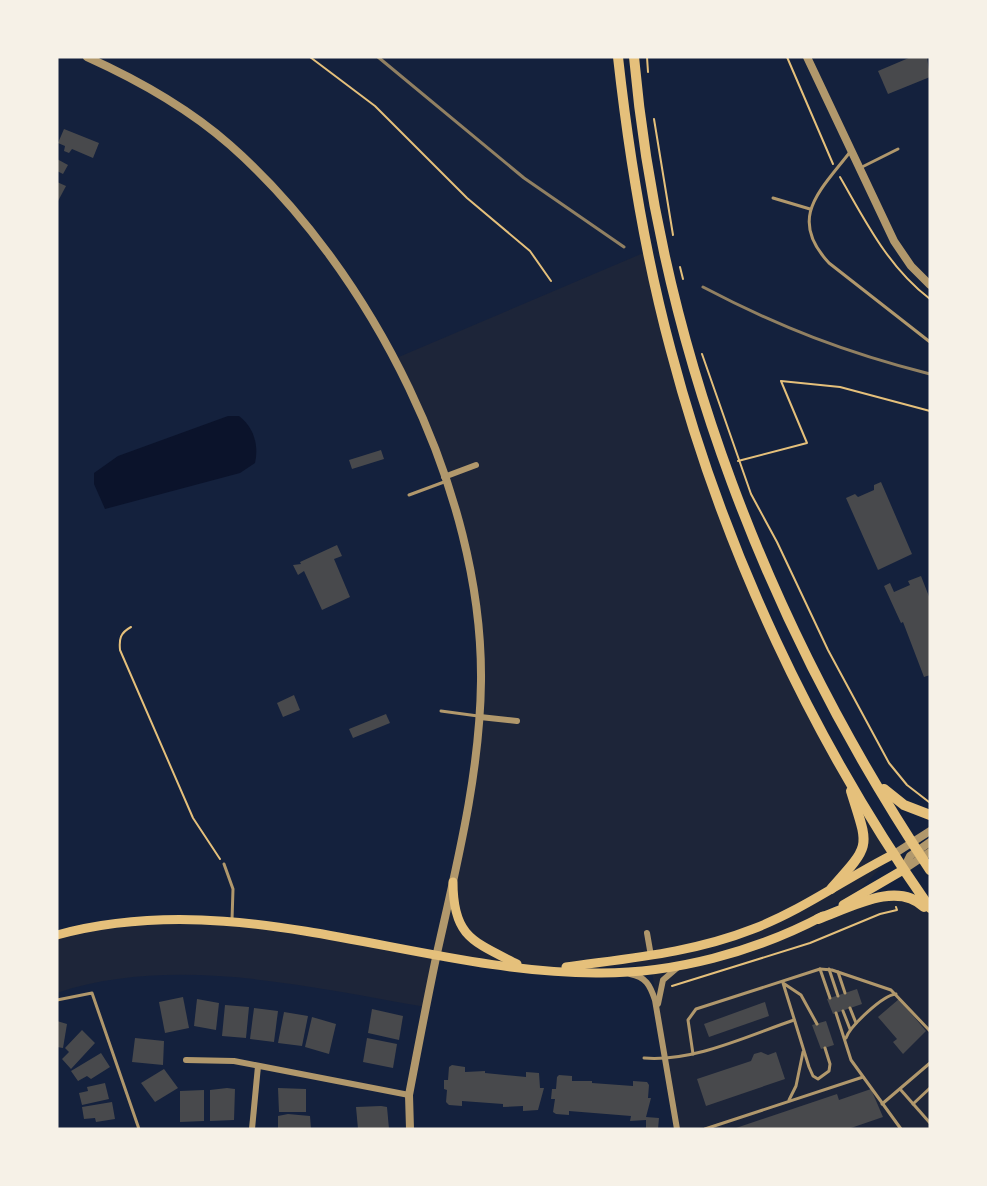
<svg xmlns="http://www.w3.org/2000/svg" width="987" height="1186" viewBox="0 0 987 1186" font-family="'Asap Condensed',sans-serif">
  <rect width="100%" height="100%" fill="#14213d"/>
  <path fill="#1d2539" d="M 648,251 L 688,406 L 771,627 L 894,854 L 860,889 L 825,911 L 879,898 L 915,898 L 930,914 L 930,1129 L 677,1129 L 651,965 L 546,970 L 437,955 L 426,1007 C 310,987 173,954 57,993 L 57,935 L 196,919 L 437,955 L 477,753 L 479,635 L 458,515 L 394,359 Z"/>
  <path fill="#0b132b" d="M 228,416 L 239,416 C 254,427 259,446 255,463 L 240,473 L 105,509 L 94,484 L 94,473 L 118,456 Z"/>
  <g fill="#48494c">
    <polygon points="911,57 927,57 930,77 888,94 878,71"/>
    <polygon points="64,129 99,143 93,158 72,149 69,153 64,151 65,146 58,143"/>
    <polygon points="57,159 68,165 63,174 57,171"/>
    <polygon points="57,182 66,186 57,203"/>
    <polygon points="381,450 384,459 352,469 349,460"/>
    <polygon points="881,482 912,554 878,570 846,498 855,494 858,497 874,490 874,485"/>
    <polygon points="337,545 342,556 334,559 350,597 322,610 304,571 298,575 293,565 301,564 300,562"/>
    <polygon points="921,576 930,599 930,675 924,677 903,622 901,623 884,586 890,583 894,592 910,585 908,581"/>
    <polygon points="294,695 300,710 283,717 277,703"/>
    <polygon points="386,714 390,723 353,738 349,729"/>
    <polygon points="857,989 862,1004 833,1014 827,999"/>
    <polygon points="183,997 189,1028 165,1033 159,1002"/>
    <polygon points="197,999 219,1003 216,1030 194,1026"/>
    <polygon points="899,999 926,1031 903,1054 893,1042 897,1039 878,1017"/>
    <polygon points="765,1002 769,1016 709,1037 704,1024"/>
    <polygon points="225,1005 249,1007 246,1038 222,1036"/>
    <polygon points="254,1008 278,1011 274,1042 250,1039"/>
    <polygon points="372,1009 403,1016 399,1040 368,1033"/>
    <polygon points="284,1012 308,1016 302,1046 278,1043"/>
    <polygon points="312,1017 336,1024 329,1054 305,1047"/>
    <polygon points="57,1021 67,1024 63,1048 57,1047"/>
    <polygon points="826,1021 834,1045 821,1049 812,1025"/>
    <polygon points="82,1030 95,1043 71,1069 62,1059 69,1052 65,1048"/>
    <polygon points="135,1038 164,1041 163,1065 132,1062"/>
    <polygon points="367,1038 397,1044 393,1068 363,1062"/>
    <polygon points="761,1052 768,1055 776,1052 785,1079 706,1106 697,1079 751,1061 754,1054"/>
    <polygon points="101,1053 110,1067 91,1079 87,1076 78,1081 71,1071"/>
    <polygon points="452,1065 465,1067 465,1072 485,1071 485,1073 526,1077 526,1072 539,1073 540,1088 544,1088 538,1110 523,1111 523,1106 503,1107 503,1104 462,1101 462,1106 449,1105 446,1102 447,1090 444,1089 444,1080 448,1080 449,1067"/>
    <polygon points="164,1069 178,1088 155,1102 141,1083"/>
    <polygon points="559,1075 572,1076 572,1081 592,1081 592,1083 633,1086 633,1081 647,1082 649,1085 648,1098 651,1098 646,1117 659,1118 658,1129 646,1129 646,1120 630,1121 631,1116 569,1111 569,1115 556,1114 553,1112 555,1099 551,1099 552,1089 556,1089 557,1077"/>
    <polygon points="105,1083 109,1099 82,1105 79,1093 88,1091 87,1087"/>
    <polygon points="227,1088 235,1089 234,1120 210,1121 210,1090"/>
    <polygon points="278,1088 306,1089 306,1112 279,1112"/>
    <polygon points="871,1089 883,1117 848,1129 733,1129 837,1094 839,1100"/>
    <polygon points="204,1090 204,1121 180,1122 180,1091"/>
    <polygon points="112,1102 115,1119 96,1122 95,1118 84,1119 82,1107"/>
    <polygon points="381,1106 387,1107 389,1129 358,1129 356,1107"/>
    <polygon points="288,1114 310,1116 311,1129 278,1129 278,1116"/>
  </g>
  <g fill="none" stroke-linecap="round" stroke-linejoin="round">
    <g stroke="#e5c07b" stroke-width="2">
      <polyline points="310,57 375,106 467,198 530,251 551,281"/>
      <polyline points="647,57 648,72"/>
      <polyline points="787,57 833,164"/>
      <polyline points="654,119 673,235"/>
      <path d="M 840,177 C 866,222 888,267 930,299"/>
      <polyline points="680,267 683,279"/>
      <polyline points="702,354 751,494 777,542 828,650 889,763 907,785 929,802"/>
      <polyline points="738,461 807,443 781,381 840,387 930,411"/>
      <path d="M 131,627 C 120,633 119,639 120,650 L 193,818 L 220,859"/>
      <polyline points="672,986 810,943 880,914 897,910 896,907"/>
    </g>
    <g stroke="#b1986c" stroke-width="3">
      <path d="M 850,152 C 820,191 787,218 829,263 L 930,342"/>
      <polyline points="862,167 898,149"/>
      <polyline points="773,198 810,209"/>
      <polyline points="409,495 444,482"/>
      <polyline points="441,711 478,716"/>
      <polyline points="224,864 233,889 232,920"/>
      <polyline points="820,969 830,998"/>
      <polyline points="829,969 838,996"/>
      <polyline points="838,972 845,993"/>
      <polyline points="57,1000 92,993 139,1129"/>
      <polyline points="850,1008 856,1023"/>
      <polyline points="843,1011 850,1029"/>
      <polyline points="836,1013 851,1060 901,1129"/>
      <polyline points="817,1024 801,995 783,983 809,1067 813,1076 818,1079 829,1071 830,1064 825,1048"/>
      <path d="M 846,1038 C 850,1026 883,995 896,994"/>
      <polyline points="693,1054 688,1020 696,1009 820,969 832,970 891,990 930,1031"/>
      <path d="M 644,1058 C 694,1062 747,1036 794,1020"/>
      <polyline points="900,1089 930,1123"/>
      <polyline points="789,1100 796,1086 803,1052"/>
      <polyline points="882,1104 930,1063"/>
      <polyline points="913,1104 930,1088"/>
      <polyline points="705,1129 863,1077"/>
    </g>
    <g stroke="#b1986c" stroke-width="6">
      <polyline points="444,477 476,465"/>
      <polyline points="480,717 517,721"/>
      <polyline points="647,933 651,956"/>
      <path d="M 630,974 C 646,977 650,985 655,1000 L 677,1129"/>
      <polyline points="658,1004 663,980 677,968"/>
      <polyline points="186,1060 234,1061 409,1095"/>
      <polyline points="252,1129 258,1066"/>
    </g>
    <g stroke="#b1986c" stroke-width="8">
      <path d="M 87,57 C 138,80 188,108 230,145 C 371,269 483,491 481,681 C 480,773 457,864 437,953 C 427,1000 418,1048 409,1095 L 410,1129"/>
      <polyline points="807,57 894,241 911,266 930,285"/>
      <polyline points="894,854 930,831"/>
      <polyline points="903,870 910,856 930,842"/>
      <polyline points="903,870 930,852"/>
    </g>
    <g stroke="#e5c07b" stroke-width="9">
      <path d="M 453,882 C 453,936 472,941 517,964"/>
      <polyline points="843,905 903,870"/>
      <path d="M 57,935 C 241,885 414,972 596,973 C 673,974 755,952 823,916"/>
      <path d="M 566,967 C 630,958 692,953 753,929 C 803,910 846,878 894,854"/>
    </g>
    <g stroke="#e5c07b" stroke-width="10">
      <path d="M 618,57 C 629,156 645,255 671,351 C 723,549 813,741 930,908"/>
      <path d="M 634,57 C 660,347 769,628 930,870"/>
      <polyline points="884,789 904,805 930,815"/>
      <path d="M 831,889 C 872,843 869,849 851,791"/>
      <path d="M 818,919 C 849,908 897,880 924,907"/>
    </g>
    <g stroke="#918062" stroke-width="3">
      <polyline points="378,57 524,178 624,247"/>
      <path d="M 703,287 C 779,327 847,353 930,374"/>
    </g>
  </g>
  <rect width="987" height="1186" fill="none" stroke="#f6f1e7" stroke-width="117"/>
</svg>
